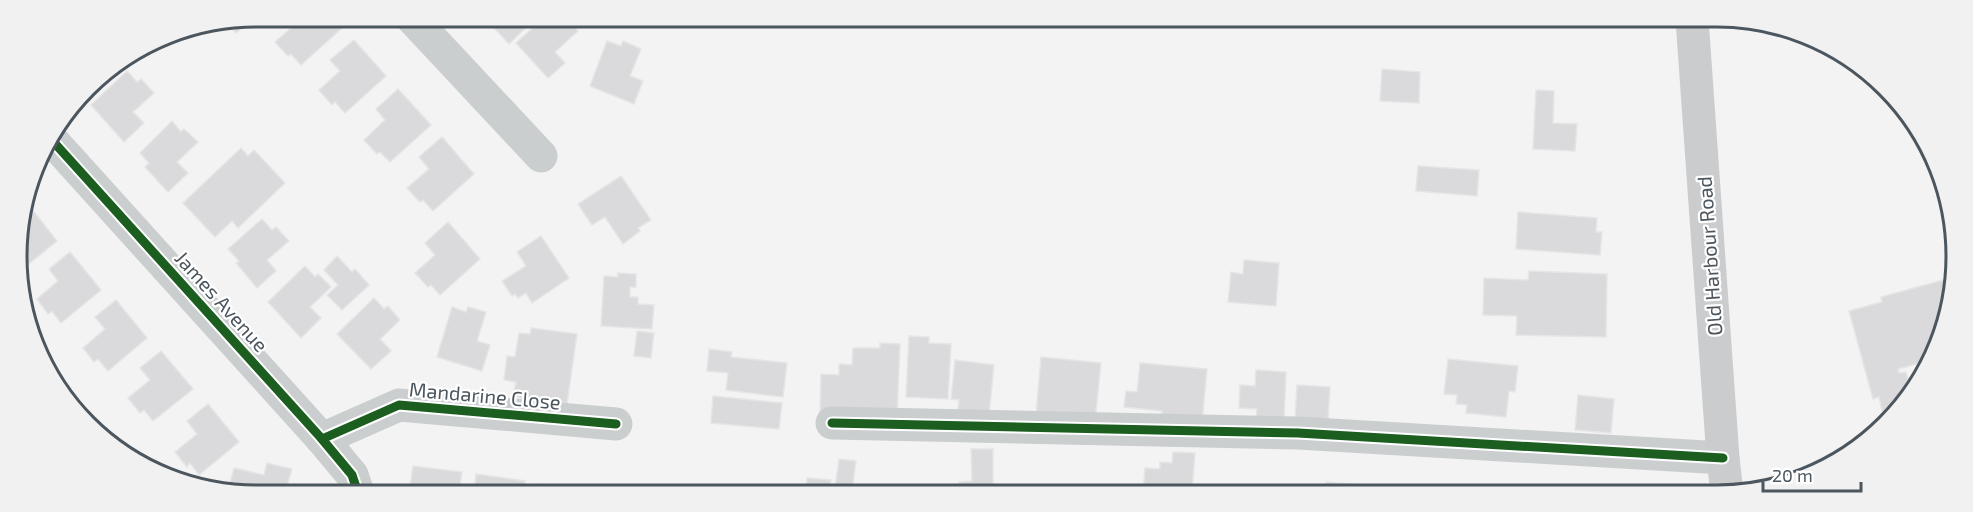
<svg xmlns="http://www.w3.org/2000/svg" width="1973" height="512" viewBox="0 0 1973 512" font-family="'Exo 2',sans-serif">
  <rect width="100%" height="100%" fill="#f4f3f3"/>
  <g fill="#dadadc" stroke="#e5e5e6" stroke-width="1.5">
    <polygon points="254,17 236,33 227,22"/>
    <polygon points="291,17 332,17 342,28 301,65 291,54 288,56 275,42 297,23"/>
    <polygon points="484,17 537,17 509,44"/>
    <polygon points="545,17 561,17 565,22 568,20 578,31 555,52 565,63 548,78 516,43"/>
    <polygon points="354,40 386,76 345,113 335,102 332,105 319,90 340,71 330,60"/>
    <polygon points="607,41 621,46 623,41 641,49 630,76 643,81 634,104 590,86"/>
    <polygon points="1382,69 1420,72 1419,103 1380,101"/>
    <polygon points="127,71 137,82 141,79 154,93 133,112 144,123 124,142 91,105"/>
    <polygon points="398,89 431,125 390,162 380,152 377,154 364,140 385,120 376,109"/>
    <polygon points="1536,90 1554,91 1553,123 1577,124 1575,151 1533,149"/>
    <polygon points="172,121 181,132 184,129 198,142 177,162 188,173 168,192 145,167 149,163 140,153"/>
    <polygon points="442,137 474,174 433,211 423,200 420,202 407,188 429,169 419,157"/>
    <polygon points="241,148 248,156 254,150 285,183 238,228 232,221 215,237 183,203"/>
    <polygon points="1418,166 1479,170 1477,196 1416,191"/>
    <polygon points="621,176 651,220 638,228 640,231 623,244 605,217 592,225 578,204"/>
    <polygon points="27,203 57,241 20,271 17,240"/>
    <polygon points="1518,212 1597,218 1596,232 1602,232 1600,255 1516,249"/>
    <polygon points="262,219 272,230 276,227 289,241 267,260 276,271 257,288 236,263 239,261 228,249"/>
    <polygon points="448,222 480,259 440,295 431,285 428,287 415,273 435,255 425,243"/>
    <polygon points="541,236 569,278 532,303 526,293 518,298 515,294 512,296 502,281 526,266 517,252"/>
    <polygon points="70,252 101,290 61,323 52,311 48,314 37,299 58,281 49,269"/>
    <polygon points="337,256 352,272 355,269 369,285 342,310 327,295 338,285 324,270"/>
    <polygon points="1244,260 1279,263 1276,306 1228,302 1231,272 1243,274"/>
    <polygon points="305,266 315,277 318,274 331,287 310,307 321,318 301,338 268,302"/>
    <polygon points="1529,271 1607,274 1606,337 1516,335 1517,316 1483,315 1484,278 1528,280"/>
    <polygon points="618,273 636,274 636,287 630,287 630,297 638,297 638,304 654,305 652,329 601,326 604,276 618,277"/>
    <polygon points="1954,277 1954,288 1932,362 1926,371 1923,362 1898,369 1899,373 1906,372 1911,391 1900,407 1882,411 1879,397 1873,399 1849,311 1882,302 1881,297"/>
    <polygon points="374,298 384,309 388,306 400,320 380,339 391,351 371,369 337,334"/>
    <polygon points="116,300 147,338 108,371 98,359 94,362 83,348 105,329 95,317"/>
    <polygon points="452,307 466,312 468,307 486,312 477,341 490,345 482,371 437,357"/>
    <polygon points="531,328 577,334 567,404 513,397 516,382 504,380 507,356 515,357 519,333 530,334"/>
    <polygon points="637,331 654,333 651,358 634,356"/>
    <polygon points="909,336 929,337 929,343 951,344 948,399 906,397"/>
    <polygon points="880,343 900,344 897,416 820,414 821,374 839,375 839,364 852,365 853,348 880,348"/>
    <polygon points="709,349 732,352 731,357 787,363 783,397 726,390 728,373 707,371"/>
    <polygon points="161,351 193,389 153,421 144,410 140,413 128,398 150,380 140,368"/>
    <polygon points="1041,357 1101,363 1095,421 1036,415"/>
    <polygon points="1448,359 1518,366 1515,392 1509,391 1506,417 1466,413 1467,405 1456,404 1457,395 1444,394"/>
    <polygon points="955,360 994,365 989,415 958,411 959,400 951,399"/>
    <polygon points="1140,363 1207,369 1202,423 1162,418 1162,411 1124,407 1126,391 1137,392"/>
    <polygon points="1256,370 1286,372 1284,420 1256,418 1257,409 1239,408 1240,385 1255,386"/>
    <polygon points="1297,385 1330,387 1328,420 1295,418"/>
    <polygon points="1578,395 1614,399 1611,433 1575,430"/>
    <polygon points="713,396 782,403 779,429 711,423"/>
    <polygon points="208,404 239,442 199,475 190,463 187,467 175,452 197,434 187,421"/>
    <polygon points="971,449 993,449 993,493 959,493 959,482 972,481"/>
    <polygon points="1173,452 1195,453 1192,493 1143,493 1145,468 1160,469 1160,462 1172,463"/>
    <polygon points="839,459 856,461 852,490 835,488"/>
    <polygon points="267,463 292,469 285,493 230,493 232,487 229,487 234,468 264,475"/>
    <polygon points="413,466 462,472 459,493 409,493"/>
    <polygon points="476,474 525,481 523,493 474,493"/>
    <polygon points="807,478 831,480 829,493 833,493 806,493"/>
    <polygon points="1326,482 1385,487 1384,493 1325,493"/>
    <polygon points="541,484 591,492 591,493 539,493"/>
  </g>
  <g fill="none" stroke-linecap="round" stroke-linejoin="round">
    <g stroke="#cbcecf" stroke-width="33">
      <polyline points="411,17 541,156"/>
      <polyline points="50,138 322,439 352,475 358,493"/>
      <polyline points="832,423 1298,433 1723,458"/>
      <polyline points="322,439 399,405 616,424"/>
    </g>
    <polyline stroke="#caccce" stroke-width="33" points="1692,19 1723,458 1727,493"/>
    <g stroke="#fff" stroke-width="13">
      <g id="cycleway">
        <polyline points="50,138 322,439 352,475 358,493"/>
        <polyline points="832,423 1298,433 1723,458"/>
        <polyline points="322,439 399,405 616,424"/>
      </g>
    </g>
    <use href="#cycleway" stroke="#1b5e20" stroke-width="9"/>
  </g>
  <g text-anchor="middle" dominant-baseline="central" stroke-width="4.5" stroke-linejoin="round" paint-order="stroke">
    <g font-size="20" fill="#4c565e" stroke="#fff">
      <text transform="translate(1709 256) rotate(-94)">Old Harbour Road</text>
      <text transform="translate(222 301) rotate(48)">James Avenue</text>
      <text transform="translate(485 395) rotate(5)">Mandarine Close</text>
    </g>
  </g>
  <path d="M0 0H1973V512H0ZM256 27H1717A229 229 0 0 1 1946 256V256A229 229 0 0 1 1717 485H256A229 229 0 0 1 27 256V256A229 229 0 0 1 256 27Z" fill="#f1f1f2" fill-rule="evenodd"/>
  <path fill="none" stroke="#4c565e" stroke-width="3" d="M256 27H1717A229 229 0 0 1 1946 256V256A229 229 0 0 1 1717 485H256A229 229 0 0 1 27 256V256A229 229 0 0 1 256 27Z"/>
  <path d="M1763 482v9h98v-9" fill="none" stroke="#4c565e" stroke-width="3"/>
  <text x="1772" y="482" font-size="18" fill="#4c565e" stroke="#ffffff" stroke-width="4.5" paint-order="stroke">20 m</text>
</svg>
